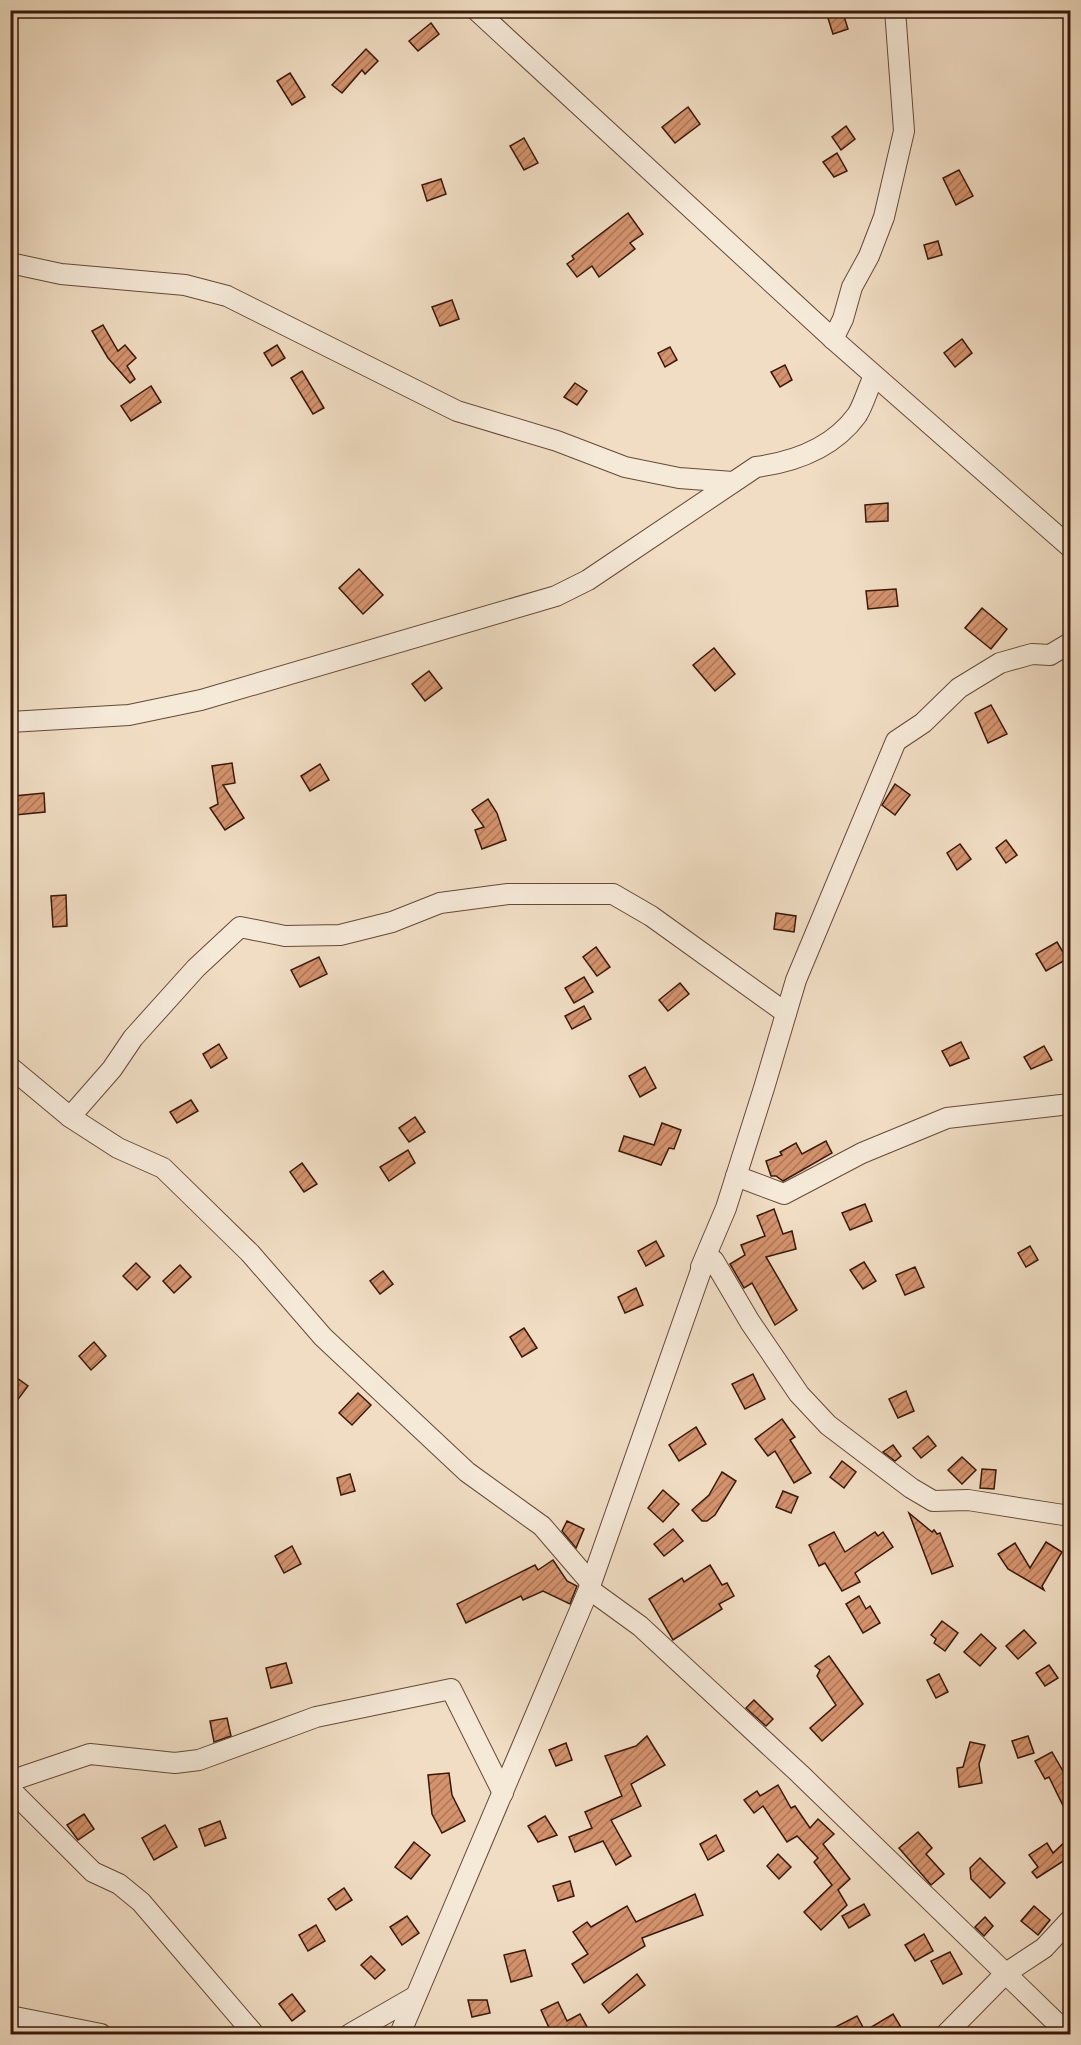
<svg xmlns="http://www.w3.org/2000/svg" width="1081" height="2045" viewBox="0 0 1081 2045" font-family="'IM FELL French Canon',serif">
  <defs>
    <pattern id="building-hatch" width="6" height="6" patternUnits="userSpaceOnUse" patternTransform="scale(1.5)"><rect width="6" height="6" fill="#d4936d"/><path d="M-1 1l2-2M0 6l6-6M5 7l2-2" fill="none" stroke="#ad7758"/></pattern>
  </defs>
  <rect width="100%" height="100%" fill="#f0ddc3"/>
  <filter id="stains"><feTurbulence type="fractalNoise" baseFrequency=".00333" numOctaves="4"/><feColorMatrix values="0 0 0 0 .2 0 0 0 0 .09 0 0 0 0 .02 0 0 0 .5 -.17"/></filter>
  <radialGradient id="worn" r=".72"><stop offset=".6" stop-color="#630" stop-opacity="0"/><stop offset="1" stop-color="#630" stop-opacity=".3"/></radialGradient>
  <g fill="url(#building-hatch)" stroke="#391809" stroke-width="1.5">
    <polygon points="842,10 848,29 833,34 827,15"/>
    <polygon points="431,23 439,34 418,51 409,41"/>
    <polygon points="366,49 378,61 365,74 362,70 342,93 332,85"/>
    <polygon points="290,73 305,97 292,105 277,81"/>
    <polygon points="688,107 700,124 675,143 662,127"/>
    <polygon points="846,126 855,139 841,150 832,137"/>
    <polygon points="524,138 538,163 524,170 510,146"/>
    <polygon points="837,153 847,171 834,177 823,162"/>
    <polygon points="959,170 973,196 956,205 943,178"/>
    <polygon points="441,179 446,194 427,201 422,185"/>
    <polygon points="628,213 643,234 630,243 635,249 599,277 592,266 577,277 567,264 574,259 572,256"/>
    <polygon points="938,241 942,255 928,259 924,245"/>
    <polygon points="452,300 459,319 440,326 432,307"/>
    <polygon points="103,325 118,351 125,345 136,358 127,366 135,379 130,383 108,358 92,331"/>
    <polygon points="962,339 972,353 955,367 944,353"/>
    <polygon points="277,345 285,358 272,366 264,353"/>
    <polygon points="670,347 677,360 665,367 658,353"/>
    <polygon points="785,365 792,380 780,387 771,372"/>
    <polygon points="302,371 324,408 313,414 291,378"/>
    <polygon points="575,383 587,391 577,405 564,397"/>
    <polygon points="151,386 161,402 131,421 121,406"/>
    <polygon points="888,503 888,521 866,522 865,505"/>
    <polygon points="359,569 383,595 363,614 339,588"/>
    <polygon points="896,589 898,606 868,609 866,591"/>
    <polygon points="982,608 1007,629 991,649 965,628"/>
    <polygon points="714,648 735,674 715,691 693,665"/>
    <polygon points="429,671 442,688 425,701 412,684"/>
    <polygon points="991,705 1007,734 988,743 975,713"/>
    <polygon points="232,763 235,783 223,785 244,818 225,830 210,808 218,804 212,766"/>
    <polygon points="320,764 329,780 310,791 301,776"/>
    <polygon points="895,784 910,795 895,815 882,805"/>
    <polygon points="44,793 45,812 15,815 14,796"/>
    <polygon points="488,799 497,813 506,840 482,849 475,830 484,827 472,810"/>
    <polygon points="1006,840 1017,855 1006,863 996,848"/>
    <polygon points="960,844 971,859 957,870 947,853"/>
    <polygon points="66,895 67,926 53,927 51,896"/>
    <polygon points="776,913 796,916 794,932 774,929"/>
    <polygon points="1057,942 1067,959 1046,971 1036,954"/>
    <polygon points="596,947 610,967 597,976 583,957"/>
    <polygon points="319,957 327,974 300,987 291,970"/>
    <polygon points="584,977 593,992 574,1003 565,988"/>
    <polygon points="680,983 689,994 668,1011 659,1000"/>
    <polygon points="584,1006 591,1019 572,1029 565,1016"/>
    <polygon points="961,1042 969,1058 950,1066 942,1051"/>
    <polygon points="219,1044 227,1058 211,1068 203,1054"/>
    <polygon points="1044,1046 1052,1060 1031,1069 1024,1057"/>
    <polygon points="645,1067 656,1088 640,1097 629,1076"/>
    <polygon points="191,1100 198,1111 177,1123 170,1112"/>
    <polygon points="415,1117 425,1132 409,1142 399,1128"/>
    <polygon points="662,1123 681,1130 674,1149 669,1148 661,1165 619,1151 624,1136 654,1145"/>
    <polygon points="826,1141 832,1153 783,1181 776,1176 771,1176 766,1161 782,1155 780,1152 796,1143 802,1154"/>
    <polygon points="408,1150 415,1163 389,1181 380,1167"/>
    <polygon points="302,1163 317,1184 304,1192 290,1172"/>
    <polygon points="865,1204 872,1221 850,1230 842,1213"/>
    <polygon points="774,1209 783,1234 792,1231 796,1249 766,1257 797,1310 775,1325 752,1283 744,1288 730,1264 745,1255 741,1245 765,1236 757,1216"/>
    <polygon points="656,1241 664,1256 646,1266 638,1251"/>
    <polygon points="1030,1246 1038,1260 1026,1267 1018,1253"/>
    <polygon points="864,1262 876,1281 863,1289 850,1270"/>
    <polygon points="136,1263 150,1277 137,1290 123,1276"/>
    <polygon points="180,1265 191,1277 174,1293 163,1281"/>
    <polygon points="915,1267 924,1287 905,1295 896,1275"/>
    <polygon points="383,1271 393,1284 380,1294 370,1281"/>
    <polygon points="636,1288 643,1305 625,1313 618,1297"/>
    <polygon points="524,1328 537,1348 522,1357 510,1337"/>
    <polygon points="94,1342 106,1356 91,1370 79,1356"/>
    <polygon points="10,1373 28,1386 10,1410"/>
    <polygon points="753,1374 765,1399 745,1409 732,1384"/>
    <polygon points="906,1391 914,1411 898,1418 889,1399"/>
    <polygon points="358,1393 371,1405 352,1425 339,1413"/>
    <polygon points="782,1419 795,1437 790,1440 811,1473 794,1483 775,1451 768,1456 755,1439"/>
    <polygon points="696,1427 706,1444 679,1461 669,1445"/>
    <polygon points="928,1436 936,1446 921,1458 913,1448"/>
    <polygon points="893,1445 901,1456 895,1461 883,1452"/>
    <polygon points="962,1457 976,1470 962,1484 948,1470"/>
    <polygon points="842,1461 856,1472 844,1488 830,1477"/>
    <polygon points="982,1469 996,1470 994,1489 980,1488"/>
    <polygon points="722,1472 736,1481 715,1515 707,1521 702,1521 692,1510 709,1495"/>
    <polygon points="350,1474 355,1491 341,1495 337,1478"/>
    <polygon points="663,1490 679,1504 663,1522 648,1508"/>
    <polygon points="783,1491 798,1497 791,1513 776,1507"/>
    <polygon points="909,1513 932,1532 934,1530 937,1534 940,1533 953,1566 932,1574"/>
    <polygon points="567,1521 584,1529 576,1548 562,1531"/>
    <polygon points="673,1529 683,1541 664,1556 654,1544"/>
    <polygon points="834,1532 845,1552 875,1532 878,1536 883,1532 893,1547 855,1573 860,1582 842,1591 825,1563 819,1566 809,1545"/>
    <polygon points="1046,1542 1062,1552 1042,1586 1044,1590 1008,1569 998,1554 1015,1543 1030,1568"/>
    <polygon points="292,1546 301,1564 284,1573 275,1556"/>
    <polygon points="553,1560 567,1581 577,1586 570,1604 543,1591 523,1600 521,1596 466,1623 457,1604 535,1565 538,1570"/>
    <polygon points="710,1565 722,1585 727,1583 734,1596 719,1604 722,1609 673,1640 649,1599 682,1578 684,1582"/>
    <polygon points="859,1596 866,1609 870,1606 880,1623 863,1633 846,1604"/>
    <polygon points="942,1621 958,1633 945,1651 934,1643 936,1639 931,1635"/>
    <polygon points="1024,1630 1036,1643 1018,1659 1006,1646"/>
    <polygon points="981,1634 996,1648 980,1666 964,1652"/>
    <polygon points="829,1656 863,1704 822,1741 810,1728 836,1705 817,1676 820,1670 815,1666"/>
    <polygon points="286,1663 292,1683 271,1688 266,1668"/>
    <polygon points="1049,1665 1058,1678 1045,1686 1036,1673"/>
    <polygon points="939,1674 948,1692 936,1698 927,1680"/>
    <polygon points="754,1700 773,1719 766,1726 746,1708"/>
    <polygon points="227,1718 231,1736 214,1742 210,1721"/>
    <polygon points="647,1736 665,1765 631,1784 641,1806 611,1820 631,1856 616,1865 603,1841 575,1852 569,1837 592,1828 585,1812 622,1796 605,1756 636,1746"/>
    <polygon points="1028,1736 1034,1753 1018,1758 1012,1741"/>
    <polygon points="970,1742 985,1745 979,1764 982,1783 959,1787 957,1768 963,1767"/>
    <polygon points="566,1743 572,1760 556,1766 549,1750"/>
    <polygon points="1052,1752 1071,1785 1071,1822 1049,1777 1045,1779 1035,1761"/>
    <polygon points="449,1773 452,1795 465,1821 442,1833 432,1814 428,1775"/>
    <polygon points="778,1785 791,1808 795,1806 810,1828 818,1819 834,1834 823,1844 850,1879 838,1890 847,1905 821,1930 804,1912 832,1885 814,1862 818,1858 797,1836 787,1842 763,1806 754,1813 744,1800 757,1791 760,1796"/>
    <polygon points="84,1814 94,1829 78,1840 67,1825"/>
    <polygon points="545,1816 557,1835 538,1842 528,1826"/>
    <polygon points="220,1821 226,1838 205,1846 199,1829"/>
    <polygon points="165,1825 177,1847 154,1860 142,1838"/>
    <polygon points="918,1832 932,1848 926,1854 944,1874 931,1885 899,1848"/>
    <polygon points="716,1835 724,1851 708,1860 700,1844"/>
    <polygon points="1071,1836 1071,1856 1037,1878 1032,1872 1038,1867 1029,1855 1047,1843 1053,1853"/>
    <polygon points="414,1842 430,1855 411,1879 395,1867"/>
    <polygon points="778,1854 791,1867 779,1879 767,1866"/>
    <polygon points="980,1858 1005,1883 990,1898 971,1879 970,1868"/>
    <polygon points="570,1881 574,1896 558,1901 553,1886"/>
    <polygon points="344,1888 352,1900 336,1910 328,1899"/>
    <polygon points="695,1894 703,1915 642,1938 645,1946 584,1983 572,1964 588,1954 573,1932 587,1922 591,1927 627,1906 636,1922"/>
    <polygon points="864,1904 870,1915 849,1928 842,1916"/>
    <polygon points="1034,1906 1050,1920 1038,1935 1021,1921"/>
    <polygon points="407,1916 419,1933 402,1945 390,1927"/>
    <polygon points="985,1917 993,1926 984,1936 975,1927"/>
    <polygon points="316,1925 325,1941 308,1951 299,1935"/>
    <polygon points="924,1934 933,1951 915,1961 905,1945"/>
    <polygon points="525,1950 532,1976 511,1982 504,1955"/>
    <polygon points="950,1952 962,1974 943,1984 931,1961"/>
    <polygon points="371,1956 385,1970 375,1979 361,1965"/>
    <polygon points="637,1974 645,1985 609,2013 602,2004"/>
    <polygon points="292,1994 305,2011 292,2021 279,2004"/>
    <polygon points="468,2000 487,2000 490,2013 472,2017"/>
    <polygon points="558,2002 567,2021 580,2014 591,2034 542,2034 550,2030 541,2010"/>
    <polygon points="893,2014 905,2034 822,2034 857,2016 865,2031"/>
  </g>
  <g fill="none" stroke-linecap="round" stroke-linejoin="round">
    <g stroke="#674938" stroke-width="22">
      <g id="minor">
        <polyline points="476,10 833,339 1070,547"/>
        <polyline points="10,263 61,274 185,285 227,296 457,411 557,441 625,467 679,478 733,482"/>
        <polyline points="833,339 843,319 852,287 869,256 884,217 904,131 895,10"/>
        <path d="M 10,722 L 129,715 L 201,700 L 556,596 L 588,580 L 756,467 C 794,462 833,448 857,415 C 864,404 868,388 874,376"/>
        <polyline points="10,1067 70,1117 118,1148 163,1168 250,1253 323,1337 467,1472 542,1526 591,1583"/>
        <polyline points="70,1117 112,1069 133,1038 196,968 240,927 285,936 340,935 392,922 440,903 508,894 613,894 651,916 786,1013"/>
        <polyline points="736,1176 784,1194 862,1153 947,1118 1070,1104"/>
        <polyline points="701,1267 726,1208 764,1088 796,980 896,741 923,723 959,688 1000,663 1032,654 1050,655 1070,643"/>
        <polyline points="589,1589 640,1626 800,1774 1068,2034"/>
        <polyline points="10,1781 90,1754 175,1763 199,1760 316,1717 451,1689 503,1793"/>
        <polyline points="10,1789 93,1872 119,1884 141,1902 254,2034"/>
        <polyline points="10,2016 101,2034"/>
        <polyline points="350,2034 416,1996"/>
        <polyline points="400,2034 589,1589 704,1262 714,1261 750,1322 799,1394 828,1425 911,1488 933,1501 968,1500 1070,1516"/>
        <polyline points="946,2034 1006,1973 1044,1948 1070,1920"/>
      </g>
    </g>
    <use href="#minor" stroke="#f5e9d8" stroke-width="20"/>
  </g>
  <rect width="1081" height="2045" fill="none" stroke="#f0ddc3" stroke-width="36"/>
  <rect x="12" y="12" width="1057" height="2021" fill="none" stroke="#391809" stroke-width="3"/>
  <rect x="18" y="18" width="1045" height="2009" fill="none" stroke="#391809" stroke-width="1.5"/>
  <rect width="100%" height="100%" filter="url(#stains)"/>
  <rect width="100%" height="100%" fill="url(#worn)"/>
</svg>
